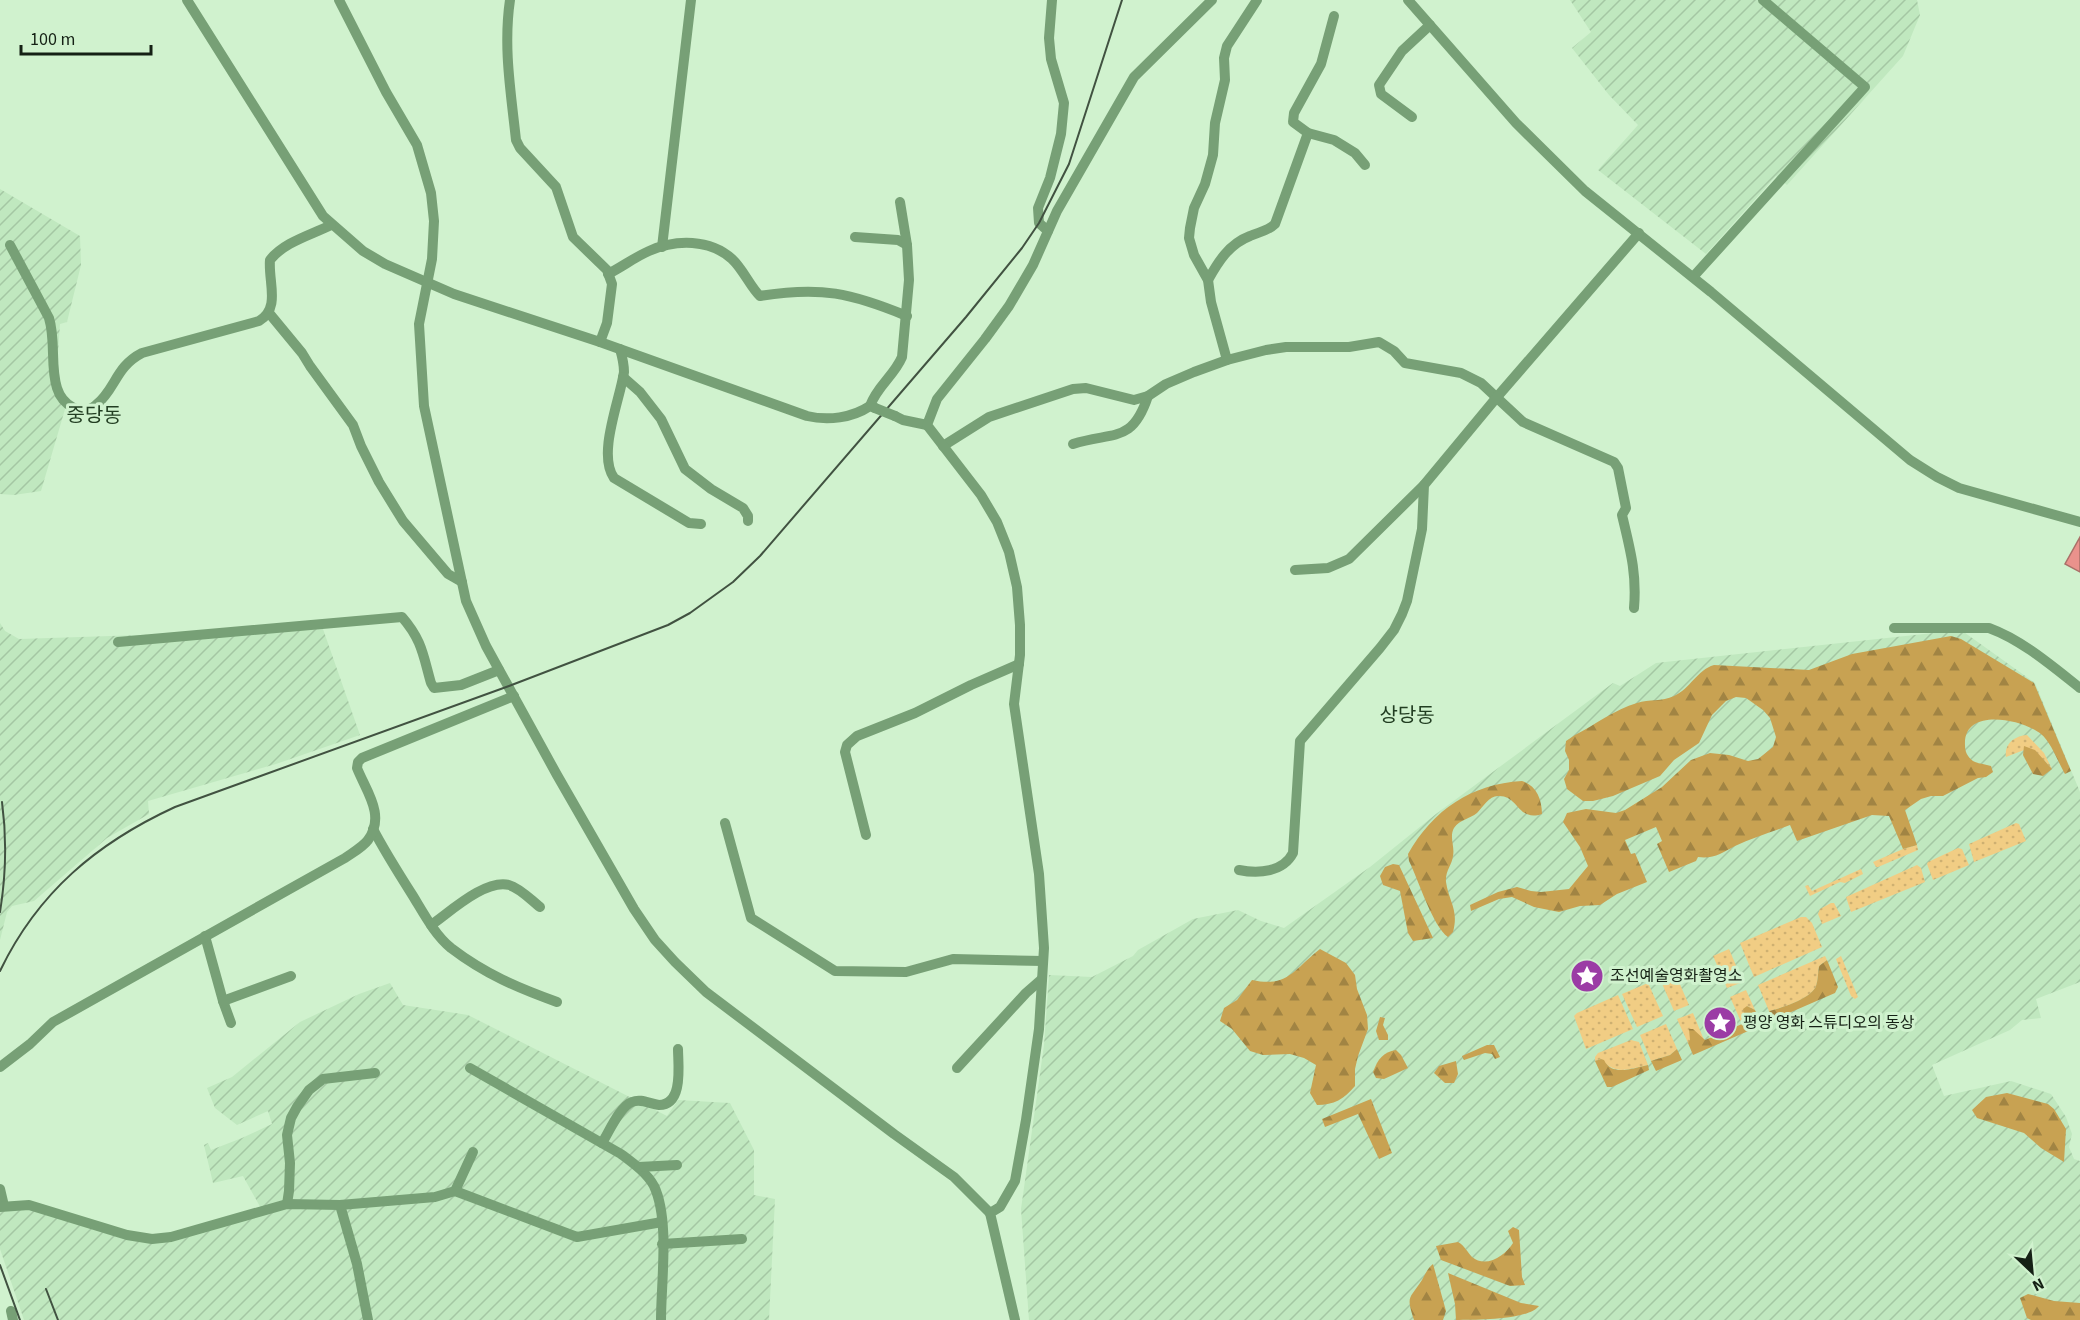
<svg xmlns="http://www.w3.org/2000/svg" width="2080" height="1320" viewBox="0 0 2080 1320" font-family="'Source Sans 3','Noto Sans KR',sans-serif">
  <defs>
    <pattern id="industrial-furrows" width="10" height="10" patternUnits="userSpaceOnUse" patternTransform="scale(1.5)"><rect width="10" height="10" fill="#c0e8bf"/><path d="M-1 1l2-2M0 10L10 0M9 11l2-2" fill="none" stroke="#a4c7a3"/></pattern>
    <pattern id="green-dots" width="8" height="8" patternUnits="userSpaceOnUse" patternTransform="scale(1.5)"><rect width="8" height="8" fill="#f1cd84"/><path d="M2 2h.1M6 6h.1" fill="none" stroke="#ceb071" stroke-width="1.8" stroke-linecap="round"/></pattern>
    <pattern id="forest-firs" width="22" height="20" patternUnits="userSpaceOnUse" patternTransform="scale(1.5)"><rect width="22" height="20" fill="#c8a252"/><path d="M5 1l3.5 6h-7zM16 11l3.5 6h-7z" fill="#a18443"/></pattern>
  </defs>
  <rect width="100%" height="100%" fill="#d0f2ce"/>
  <g fill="url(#industrial-furrows)">
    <polygon points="1570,0 1917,0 1920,15 1903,56 1787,185 1776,176 1706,254 1598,170 1638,125 1609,95 1572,48 1591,32"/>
    <polygon points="0,189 80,236 81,265 67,322 60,324 57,368 62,390 68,399 41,491 14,495 0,494"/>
    <polygon points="0,623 5,631 19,639 323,629 360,735 276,764 148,801 149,814 107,838 34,901 12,906 7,912 0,940"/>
    <polygon points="1961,630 2035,683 2080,792 2080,982 2036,999 2041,1018 2022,1020 2010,1030 1932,1065 1944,1096 2011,1081 2051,1094 2066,1117 2072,1134 2069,1147 2074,1159 2080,1161 2080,1320 1029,1320 1021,1209 1044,1045 1049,975 1092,977 1133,956 1138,950 1193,919 1238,910 1261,921 1284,928 1370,867 1436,814 1613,683 1620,686 1656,663"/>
    <polygon points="390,983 403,1005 468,1015 667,1116 678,1100 730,1103 754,1150 754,1195 775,1199 769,1320 24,1320 0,1249 0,1208 29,1209 149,1243 263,1212 243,1176 213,1183 204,1145 208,1143 211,1150 242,1138 272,1124 268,1111 237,1125 215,1108 207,1088 232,1077 300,1022 359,994"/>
  </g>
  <g fill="url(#green-dots)">
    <path d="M 2027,735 L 2044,753 L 2052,769 L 2045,761 L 2024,747 L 2024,750 L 2006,757 C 2004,744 2014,736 2027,735 Z"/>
    <polygon points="2016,823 2019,824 2026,841 1974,862 1969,844"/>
    <polygon points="1917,845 1918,850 1878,867 1876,867 1873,862 1903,849"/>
    <polygon points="1958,848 1962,849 1969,865 1933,880 1927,864 1928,862"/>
    <polygon points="1917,865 1921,868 1925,882 1851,912 1846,897"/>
    <polygon points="1861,869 1863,874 1845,883 1840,882 1810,896 1805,886 1808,885 1812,891"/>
    <polygon points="1831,903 1834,903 1841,916 1822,924 1818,914 1820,909"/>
    <polygon points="1801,917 1806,917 1812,923 1822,947 1754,977 1740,943"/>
    <polygon points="1729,949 1743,982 1727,988 1713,956"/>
    <path d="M 1825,956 L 1827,960 L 1819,966 C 1818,972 1818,980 1816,986 C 1811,999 1781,1008 1769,1011 L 1758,985 Z"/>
    <polygon points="1841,956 1858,997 1855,999 1851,996 1836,959"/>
    <polygon points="1675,973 1689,1005 1674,1011 1660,979"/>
    <polygon points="1648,983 1663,1016 1637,1027 1622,994"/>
    <polygon points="1746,990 1755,1010 1747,1006 1742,1024 1730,997"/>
    <polygon points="1618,995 1633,1029 1586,1049 1574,1016 1577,1013"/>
    <polygon points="1693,1013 1704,1040 1698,1035 1688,1043 1677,1019"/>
    <polygon points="1666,1024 1677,1049 1670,1055 1651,1061 1640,1035"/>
    <path d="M 1631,1040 L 1639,1042 L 1648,1065 C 1627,1069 1616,1076 1601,1059 L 1595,1061 L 1595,1057 L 1598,1053 Z"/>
  </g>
  <g fill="url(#forest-firs)">
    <path d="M 1951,636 L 1961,639 L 2034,683 L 2071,771 L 2065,774 C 2058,762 2051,742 2041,734 C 2022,719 1963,707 1965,745 C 1965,752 1967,756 1973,761 C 1978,764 1985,764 1991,766 L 1993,772 L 1986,777 L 1978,778 L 1943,796 L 1931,796 L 1921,799 L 1905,810 L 1917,845 L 1903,849 L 1889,816 L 1872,815 L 1797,841 L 1790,825 C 1772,832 1752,838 1735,846 C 1722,853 1714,859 1698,857 L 1696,861 L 1669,872 L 1657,844 L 1662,841 L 1656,827 L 1625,840 L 1631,854 L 1635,853 L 1647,882 L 1617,894 L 1600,905 L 1580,906 L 1559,912 L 1534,907 L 1512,897 L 1499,899 L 1471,911 L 1470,905 L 1498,892 L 1517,887 L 1531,891 L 1541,892 L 1569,889 L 1588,866 L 1580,847 L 1563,822 L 1567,813 L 1586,809 L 1616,813 L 1625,810 L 1662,787 L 1691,760 L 1710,753 L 1729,755 L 1748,761 L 1758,759 L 1773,747 L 1776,737 L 1770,718 L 1763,710 L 1746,698 L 1736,697 L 1726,701 L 1712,715 L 1699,743 L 1674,760 L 1660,776 L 1613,796 L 1593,801 L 1583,801 L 1567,789 L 1564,779 L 1569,770 L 1569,760 L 1565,751 L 1566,741 L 1575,735 C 1595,725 1615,709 1637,703 C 1649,699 1662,702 1674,696 C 1690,689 1697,670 1714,665 L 1809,670 L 1852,654 Z"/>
    <polygon points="2024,746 2035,750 2052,769 2043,776 2033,774 2023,755"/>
    <path d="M 1522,781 C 1536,785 1542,799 1542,814 C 1517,822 1519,795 1498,796 C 1489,796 1483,807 1477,813 C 1470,819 1460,819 1454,828 C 1449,837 1455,846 1453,856 C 1452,865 1445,871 1446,882 C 1449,902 1459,910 1453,932 L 1448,937 C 1433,927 1418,879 1409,861 L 1408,854 C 1433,810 1471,784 1522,781 Z"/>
    <polygon points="1393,864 1399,865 1433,938 1413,941 1408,933 1400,891 1383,885 1380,876 1385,867"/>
    <path d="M 1320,949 L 1346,963 L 1355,975 L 1357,989 L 1367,1015 L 1368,1029 L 1358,1056 L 1355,1069 L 1355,1086 C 1344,1099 1334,1105 1317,1105 L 1310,1093 L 1316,1065 L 1304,1058 L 1290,1054 L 1263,1055 L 1250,1051 L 1232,1029 L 1220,1021 L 1224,1008 L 1237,1000 L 1252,980 C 1288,988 1294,969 1320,949 Z"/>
    <path d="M 1827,960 L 1838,987 L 1835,993 L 1773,1020 L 1769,1011 C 1781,1008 1811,999 1816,986 C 1818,980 1818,972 1819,966 Z"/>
    <polygon points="1747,1006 1755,1010 1762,1025 1693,1055 1688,1043 1690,1040 1689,1029 1693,1029 1705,1040 1742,1024 1745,1017 1743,1009"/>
    <polygon points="1380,1017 1385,1018 1383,1025 1388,1035 1388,1040 1379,1040 1376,1031"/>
    <polygon points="1487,1045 1494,1045 1500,1057 1495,1059 1492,1054 1485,1053 1464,1060 1462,1056"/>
    <polygon points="1677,1049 1682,1060 1656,1071 1651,1061 1670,1055"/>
    <path d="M 1396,1050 L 1401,1055 L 1408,1068 L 1384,1079 L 1376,1078 L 1373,1072 C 1378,1059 1383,1052 1396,1050 Z"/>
    <path d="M 1601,1059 L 1604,1060 C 1612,1077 1633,1068 1648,1065 L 1649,1070 L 1612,1087 L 1607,1087 L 1595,1061 Z"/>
    <polygon points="1456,1061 1458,1074 1454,1083 1445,1083 1434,1073 1439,1066"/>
    <polygon points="2007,1093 2048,1104 2054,1109 2066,1129 2064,1162 2041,1148 2024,1133 1977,1118 1972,1110 1986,1097"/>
    <polygon points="1371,1099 1392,1153 1379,1159 1358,1114 1325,1127 1322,1119"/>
    <path d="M 1513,1227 L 1519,1230 L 1522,1277 L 1525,1285 L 1510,1286 L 1441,1260 L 1436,1246 L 1458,1242 C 1465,1246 1467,1252 1472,1257 C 1486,1269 1506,1255 1513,1243 L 1508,1231 Z"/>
    <path d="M 1433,1264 L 1446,1311 L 1443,1320 L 1414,1320 C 1406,1295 1409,1300 1422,1280 C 1426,1273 1427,1269 1433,1264 Z"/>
    <path d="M 1448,1273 L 1521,1303 L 1539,1306 C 1528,1320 1478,1320 1456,1320 L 1455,1304 Z"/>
    <polygon points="2028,1294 2054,1301 2080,1303 2080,1320 2031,1320 2027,1318 2020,1298"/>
  </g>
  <polygon fill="#ea928c" stroke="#aa7068" stroke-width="1.5" points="2080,537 2080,572 2065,564"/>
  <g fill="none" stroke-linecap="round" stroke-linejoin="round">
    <g stroke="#77a076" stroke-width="10">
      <path d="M 187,0 L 323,216 L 363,251 L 385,264 L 454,294 L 600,342 L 807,416 C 828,421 852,418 870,406 L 875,408"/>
      <polyline points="339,0 386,92 417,145 431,193 434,221 432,259 419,324 424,406 466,601 486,646 557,775 634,909 655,940 675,962 706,992 894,1134 954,1177 990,1213"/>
      <path d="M 510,0 C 503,47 511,93 516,140 L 520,148 L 556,187 L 573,237 L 607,270 L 612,284 L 607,323 L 600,342"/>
      <polyline points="1408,0 1516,123 1585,191 1711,292 1910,460 1937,477 1959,488 2080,522"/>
      <polyline points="1334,16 1321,64 1294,113 1293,122 1308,133 1334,140 1355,153 1365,165"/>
      <polyline points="1412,117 1381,94 1379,85 1402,51 1430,25"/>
      <polyline points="1048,231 1039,223 1038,208 1050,178 1061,134 1064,103 1051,59 1049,38 1052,0"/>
      <polyline points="855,237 898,240 907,245"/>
      <path d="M 10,245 L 49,318 C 56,341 50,366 57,388 C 62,404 81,418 96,405 C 116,389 115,367 142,353 L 259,321 C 281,308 268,282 270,260 C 284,242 311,235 331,225"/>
      <polyline points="662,247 691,0"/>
      <path d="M 608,274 C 622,267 635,257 649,251 C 676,239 710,239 732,259 C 743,269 751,288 760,296 C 821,286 851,293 907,316"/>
      <polyline points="1693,277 1865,87 1763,0"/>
      <path d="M 1208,280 C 1218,262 1229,244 1250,236 C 1259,232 1268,231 1275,224 L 1308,133"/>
      <polyline points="269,313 302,353 310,366 353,425 361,446 379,482 403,521 448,574 462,582"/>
      <path d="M 620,349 C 622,356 624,364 624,372 C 620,400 597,454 614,478 L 689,523 L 701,524"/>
      <polyline points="1227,360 1211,302 1208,280 1194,255 1189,238 1190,228 1194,208 1205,184 1213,155 1215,123 1225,80 1224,58 1227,46 1257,0"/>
      <polyline points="623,377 640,392 661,419 685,469 711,489 743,508 748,516 748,521"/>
      <path d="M 870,406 C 877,386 894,376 902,357 L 909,280 L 907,245 L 900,202"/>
      <polyline points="895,416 903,420 927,425"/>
      <path d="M 1073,444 C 1112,431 1132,445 1148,396"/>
      <path d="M 943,446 L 989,417 L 1073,389 L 1086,388 L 1134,400 L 1148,396 L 1166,384 L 1194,372 L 1227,360 L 1266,350 L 1286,347 L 1349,347 L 1379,342 L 1394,351 L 1405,363 L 1461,373 L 1481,383 L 1523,422 L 1614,462 L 1618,468 L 1626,508 L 1622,515 C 1630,549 1637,573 1634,608"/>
      <polyline points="1295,570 1328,568 1349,559 1424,485"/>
      <path d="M 1894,628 L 1989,628 C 2022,640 2052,666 2080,688"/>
      <path d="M 118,642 L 402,617 C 422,640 423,655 431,683 L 434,688 L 461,685 L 499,670"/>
      <polyline points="725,823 751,918 835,971 906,972 953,959 1043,961"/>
      <path d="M 373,829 C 385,852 399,874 413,896 C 424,914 435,935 451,948 C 485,974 518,988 557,1002"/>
      <polyline points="866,835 845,752 847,745 857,736 915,713 971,685 1019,664"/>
      <path d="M 1239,870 C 1259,874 1283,872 1293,853 L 1300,741 L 1380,648 L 1394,630 L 1402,614 L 1407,601 L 1422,529 L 1424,485 L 1497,397 L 1639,233"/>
      <path d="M 431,925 C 450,912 485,879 509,885 C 520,888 531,900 540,907"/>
      <polyline points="205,936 223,1001 231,1023"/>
      <polyline points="223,1001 291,976"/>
      <path d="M 0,1067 L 30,1044 L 53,1022 L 345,858 C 352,853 363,847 368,840 C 386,815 366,791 357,768 L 358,762 L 362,758 L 514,696"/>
      <path d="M 470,1068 L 621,1154 C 633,1163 647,1173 654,1186 C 670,1220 661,1282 661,1320"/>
      <polyline points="957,1068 1026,993 1042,979"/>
      <path d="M 602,1143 C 609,1132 620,1106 632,1102 C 641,1098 650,1104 659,1105 C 684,1105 678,1064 678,1049"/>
      <polyline points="639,1167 677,1165"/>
      <polyline points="0,1189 4,1206"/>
      <polyline points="455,1191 473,1152"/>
      <polyline points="287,1204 289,1191 290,1163 287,1135 291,1118 297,1107 309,1090 323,1079 375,1073"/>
      <polyline points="340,1205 357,1264 368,1320"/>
      <polyline points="0,1207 29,1205 127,1235 152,1239 171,1237 287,1204 340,1205 435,1197 455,1191 577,1237 662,1222"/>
      <polyline points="662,1244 742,1239"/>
      <polyline points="11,1311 13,1320"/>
      <polyline points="1015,1320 990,1213 1000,1207 1015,1181 1026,1120 1039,1029 1044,948 1039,874 1014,704 1020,655 1020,625 1017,587 1009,552 997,522 981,495 927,425 937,399 985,339 1009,306 1033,265 1057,211 1134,77 1212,0"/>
    </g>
    <g stroke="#415241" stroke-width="2">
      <path d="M 0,912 C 6,875 7,839 2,802"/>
      <path d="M 0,971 C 38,892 97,843 175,807 L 509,686 L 668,625 L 690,613 L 733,582 L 760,556 L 966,317 L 1022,248 L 1039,223 L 1069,164 L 1122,0"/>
      <polyline points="0,1265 20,1320"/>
      <polyline points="46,1289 58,1320"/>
    </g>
    <polyline stroke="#77a076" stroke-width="10" points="875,408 895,416"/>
  </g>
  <defs>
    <g id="sight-disc" transform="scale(1.725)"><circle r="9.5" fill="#9b3ca5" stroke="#d0f2ce"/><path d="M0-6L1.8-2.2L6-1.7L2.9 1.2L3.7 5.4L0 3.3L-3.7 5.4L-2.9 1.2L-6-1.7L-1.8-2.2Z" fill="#fff"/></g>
  </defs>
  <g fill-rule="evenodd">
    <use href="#sight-disc" x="1587" y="976"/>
    <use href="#sight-disc" x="1720" y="1023"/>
  </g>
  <g text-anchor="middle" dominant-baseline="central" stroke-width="6" stroke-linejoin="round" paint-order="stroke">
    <g font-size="16" fill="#152115" stroke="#d0f2ce" text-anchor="start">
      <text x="1610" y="976">조선예술영화촬영소</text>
      <text x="1743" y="1023">평양 영화 스튜디오의 동상</text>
    </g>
    <g font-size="20" fill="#223e22" stroke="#d0f2ce">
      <text x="94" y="416">중당동</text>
      <text x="1407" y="716">상당동</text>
    </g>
  </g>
  <g transform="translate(2032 1272) rotate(154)" stroke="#d0f2ce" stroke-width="4.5" paint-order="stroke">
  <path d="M0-4.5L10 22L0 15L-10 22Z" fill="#152115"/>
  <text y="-9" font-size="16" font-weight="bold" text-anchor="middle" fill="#152115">N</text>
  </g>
  <path d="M21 45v9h130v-9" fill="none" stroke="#152115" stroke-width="3"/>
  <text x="30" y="45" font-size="18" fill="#152115" stroke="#d0f2ce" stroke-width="4.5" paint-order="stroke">100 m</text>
</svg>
